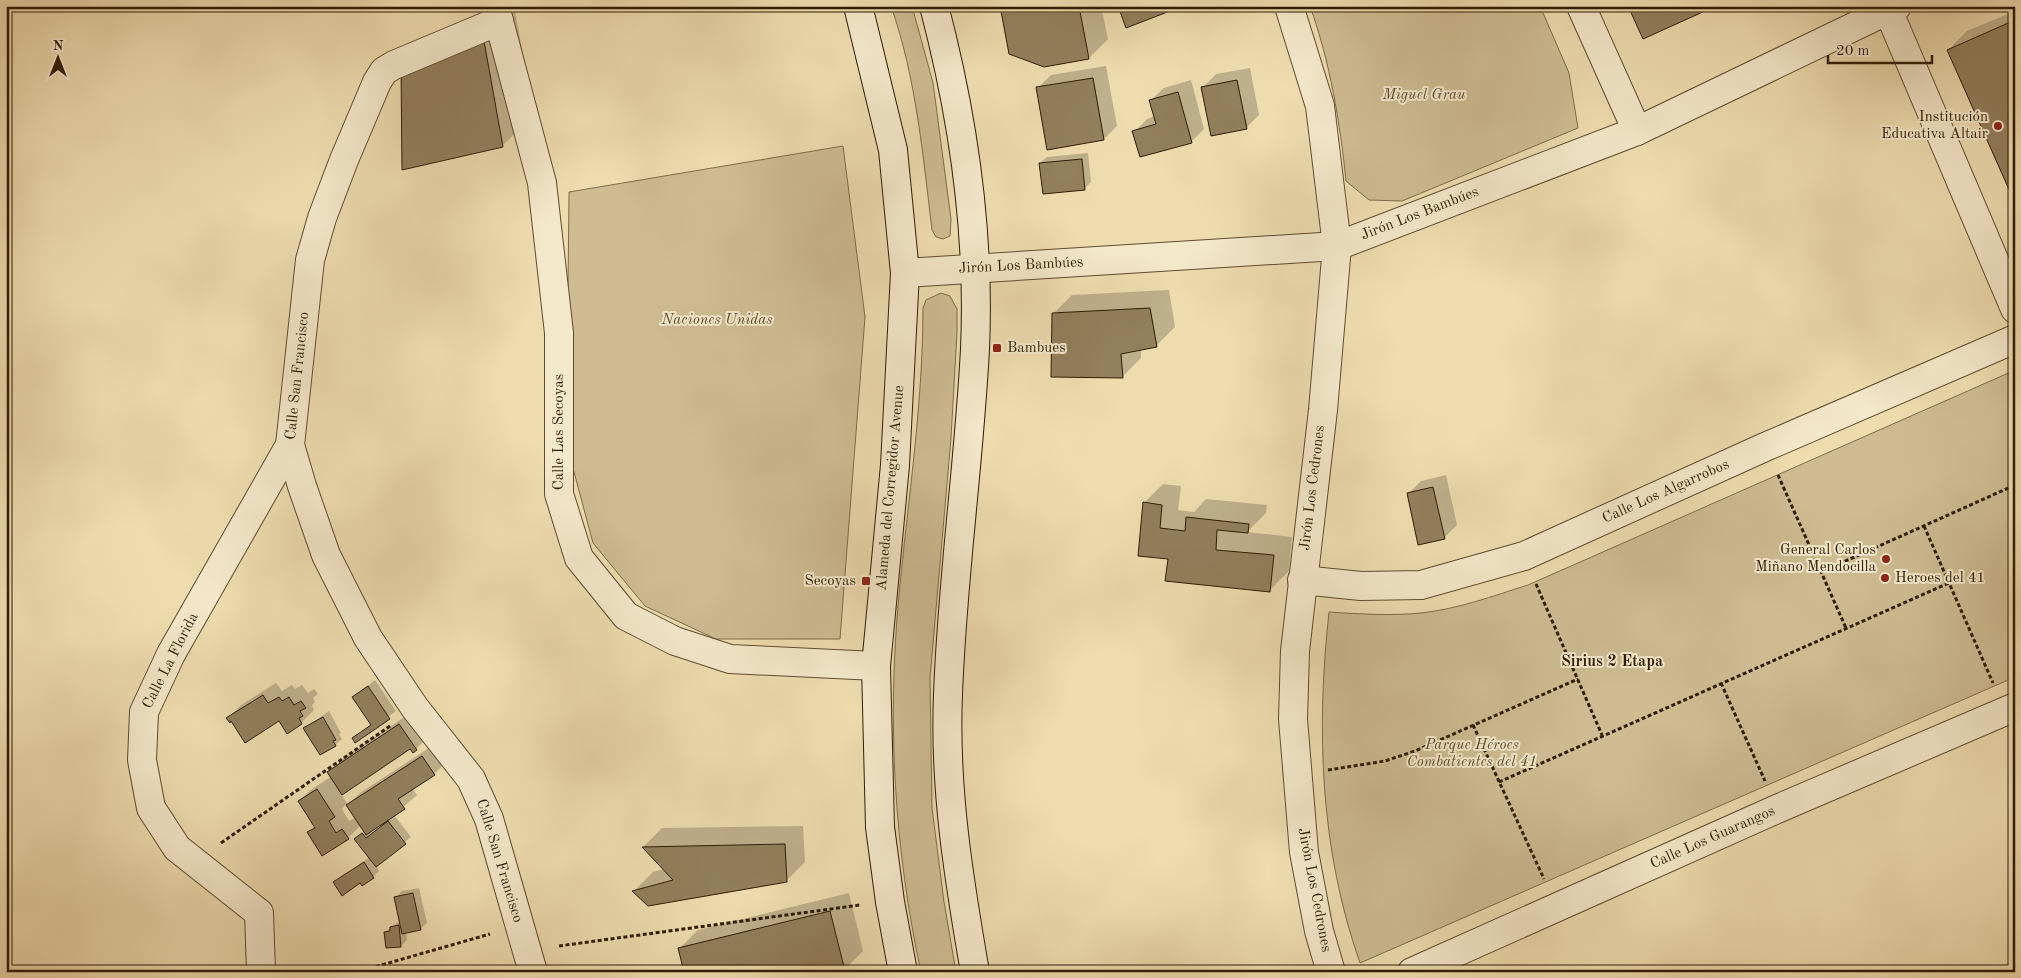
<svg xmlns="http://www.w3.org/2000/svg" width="2021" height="978" viewBox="0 0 2021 978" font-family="'Old Standard TT',serif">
  <rect width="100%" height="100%" fill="#eedcaf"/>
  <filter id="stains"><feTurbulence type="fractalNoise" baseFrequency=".004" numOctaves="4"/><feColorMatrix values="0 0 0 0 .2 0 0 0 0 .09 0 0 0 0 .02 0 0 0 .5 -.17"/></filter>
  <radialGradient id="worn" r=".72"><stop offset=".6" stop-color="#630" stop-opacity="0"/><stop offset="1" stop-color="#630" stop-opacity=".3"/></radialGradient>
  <g fill="#cebb92" stroke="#7e6b4a">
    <path d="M 891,6 L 912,6 L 933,83 L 951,219 L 950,236 L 943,239 L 936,237 L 932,230 C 923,156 916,77 891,6 Z"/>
    <path d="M 1310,6 L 1540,6 L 1569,73 L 1578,128 L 1402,201 L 1369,200 L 1346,181 C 1340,122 1330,62 1310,6 Z"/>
    <polygon points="843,146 865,317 840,639 716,639 645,606 593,543 570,457 567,386 569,192"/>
    <path d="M 941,293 L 950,296 L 957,309 L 957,332 L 951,438 L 930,678 L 932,808 L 944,902 L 956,972 L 921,972 C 894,848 887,721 899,595 C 908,500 923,404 923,308 L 926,300 Z"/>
    <path d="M 2013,371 L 2015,376 L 2015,677 L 1360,963 C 1320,849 1316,731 1329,612 C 1360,614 1391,616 1421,613 C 1458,609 1493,596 1528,585 Z"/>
  </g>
  <g fill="#0003" fill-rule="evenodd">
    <polygon points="1001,6 1101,6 1108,39 1089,58 1044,66"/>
    <polygon points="515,11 534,115 502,146 434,37"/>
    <polygon points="2015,11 2015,200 1948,50 1967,31"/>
    <polygon points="1106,66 1117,126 1104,139 1038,88 1051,75"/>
    <polygon points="1250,68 1259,115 1246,128 1203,87 1216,74"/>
    <polygon points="1191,80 1204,129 1191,142 1134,132 1147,119 1155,116 1151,100 1164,88"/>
    <polygon points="1088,153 1091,182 1084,189 1040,163 1047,157"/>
    <polygon points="1169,290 1175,327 1156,346 1141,349 1141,358 1122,377 1053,314 1072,295"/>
    <polygon points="1446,475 1457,525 1444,538 1408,494 1421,481"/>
    <polygon points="1163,484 1181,486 1178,510 1194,512 1206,499 1267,505 1266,513 1247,532 1292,537 1289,571 1270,590 1169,558 1144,503"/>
    <polygon points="375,680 396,711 355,741 354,738 372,724 354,697"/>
    <polygon points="276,683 282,691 292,685 295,689 302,685 308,693 314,689 318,694 313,698 315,702 312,705 314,710 301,723 279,720 228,718 241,705"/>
    <polygon points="329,711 341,733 339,734 342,739 335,745 305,728"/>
    <path d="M 412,712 L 429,736 L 416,749 L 410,747 L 341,794 L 348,805 L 360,793 L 435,744 L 447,761 L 434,774 L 412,788 L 417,795 L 394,815 L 411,837 L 376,865 L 379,871 L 373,877 L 360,882 L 334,882 L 370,857 L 355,839 L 364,831 L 361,825 L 348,838 L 309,832 L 315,826 L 299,801 L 312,789 L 332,776 L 329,772 L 342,759 ZM 346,804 L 355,818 L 349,821 L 342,809 ZM 380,824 L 381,826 L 372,833 L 371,830 Z"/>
    <polygon points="803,826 805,862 786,881 634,891 653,872 664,869 643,847 662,828"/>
    <polygon points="419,888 427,923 420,929 406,932 407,940 401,946 385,932 401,920 396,897 402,891"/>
    <polygon points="849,893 863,951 844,970 685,972 679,949 698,930"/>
  </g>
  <g fill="#927f5c" stroke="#2f1b03">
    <polygon points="1000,6 1079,6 1089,59 1044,67 1009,54"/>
    <polygon points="1118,6 1183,6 1126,28"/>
    <polygon points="1628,6 1716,6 1643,39"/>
    <polygon points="2015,20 2015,203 1947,50"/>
    <polygon points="484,41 503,147 402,170 401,68"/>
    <polygon points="1093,78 1104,140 1047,150 1036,87"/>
    <polygon points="1237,80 1247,129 1211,136 1201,87"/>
    <polygon points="1178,92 1192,143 1140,157 1132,131 1156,124 1149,100"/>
    <polygon points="1082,159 1085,190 1043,194 1039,163"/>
    <polygon points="1150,308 1157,347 1121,354 1123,378 1051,377 1052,313"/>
    <polygon points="1433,487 1445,539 1418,545 1407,493"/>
    <polygon points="1143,502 1162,505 1160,528 1185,531 1186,517 1249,524 1248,533 1217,530 1216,550 1274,555 1270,592 1165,581 1168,559 1138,556"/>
    <polygon points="368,686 390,719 355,743 352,738 371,725 352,697"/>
    <polygon points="263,695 268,703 279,697 282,701 289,697 294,705 301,701 306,708 300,711 303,716 299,718 302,724 287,734 279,721 245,743 231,721 230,723 226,718"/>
    <polygon points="323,717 336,740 333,741 336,746 320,755 303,728"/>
    <polygon points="399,724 417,750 413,753 410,749 342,795 327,772"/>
    <polygon points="422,756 435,775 398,799 405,809 366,835 346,805"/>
    <polygon points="317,789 335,817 329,821 336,833 342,829 349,839 322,856 307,832 315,828 298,801"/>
    <polygon points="388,821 406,844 376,867 354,839 362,833 366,838"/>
    <polygon points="785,844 787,882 648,906 632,891 673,880 642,847"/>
    <polygon points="364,862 374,878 362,886 360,883 342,896 333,882"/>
    <polygon points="413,893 421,930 402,934 394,897"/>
    <polygon points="830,911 845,971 684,972 678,948"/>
    <polygon points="399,925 401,947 386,948 384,932 390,931 390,927"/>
  </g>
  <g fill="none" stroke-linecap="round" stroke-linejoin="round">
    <g stroke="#5f4b2e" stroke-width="30">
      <g id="street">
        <polyline points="495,6 542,183 559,333 559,494 579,558 626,616 675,641 730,659 876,666"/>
        <polyline points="1289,6 1320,106 1337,246 1323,410 1295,651 1293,719 1304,852 1319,931 1331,972"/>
        <polyline points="1581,6 1637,131"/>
        <polyline points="1888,10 2015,309"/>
        <polyline points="499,21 394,65 384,71 377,82 344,160 322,218 310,260 290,445 302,486 326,555 368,638 415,708 471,779 489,819 533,972"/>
        <polyline points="905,273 1337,246 1637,131 1897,6"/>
        <polyline points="1302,580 1361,586 1421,585 1524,556 1765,447 2015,339"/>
        <polyline points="261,972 259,913 177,848 151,808 142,760 144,712 171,654 290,445"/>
        <polyline points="1412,972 1777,809 2015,707"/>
      </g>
    </g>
    <g stroke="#2f1b03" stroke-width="30">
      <g id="secondary">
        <polyline points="858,6 893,150 905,273 895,465 876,666 880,827 890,902 903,972"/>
        <path d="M 934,6 C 963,116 980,235 975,349 C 969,465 952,580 948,695 C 944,788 959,880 975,972"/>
      </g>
    </g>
    <g stroke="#2f1b03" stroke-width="3" stroke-dasharray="4 2.5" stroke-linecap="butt">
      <polyline points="1778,475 1846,628"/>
      <polyline points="1924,526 1993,683"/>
      <polyline points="1821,572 2015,485"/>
      <polyline points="1536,584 1602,735"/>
      <polyline points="1721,683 1765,781"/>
      <polyline points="1473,725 1544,879"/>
      <polyline points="1328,770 1385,761 1415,751 1578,679"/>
      <polyline points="1499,782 1949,583"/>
      <polyline points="221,843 390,726"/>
      <polyline points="559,946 860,905"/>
      <polyline points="357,972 490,934"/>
    </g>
    <use href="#street" stroke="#f4e8cb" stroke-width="28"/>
    <use href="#secondary" stroke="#f4e8cb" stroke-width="28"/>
  </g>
  <g fill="#8f2418" stroke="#f4e8cb" stroke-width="2">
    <circle cx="1998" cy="126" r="5"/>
    <rect x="992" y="343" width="10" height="10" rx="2.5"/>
    <circle cx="1886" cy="559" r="5"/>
    <circle cx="1885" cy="578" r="5"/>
    <rect x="861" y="576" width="10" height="10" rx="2.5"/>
  </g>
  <g text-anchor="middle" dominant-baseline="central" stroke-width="4" stroke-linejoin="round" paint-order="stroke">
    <g font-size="15" font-style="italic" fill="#5f4b2e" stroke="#f4e8cb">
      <text x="1424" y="95">Miguel Grau</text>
      <text x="717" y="320">Naciones Unidas</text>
      <text x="1472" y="745">Parque Héroes<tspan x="1472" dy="17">Combatientes del 41</tspan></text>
    </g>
    <g font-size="15" fill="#2f1b03" stroke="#f4e8cb" text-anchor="end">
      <text x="1988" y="117">Institución<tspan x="1988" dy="17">Educativa Altair</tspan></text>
      <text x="1007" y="348" text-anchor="start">Bambues</text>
      <text x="1876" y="550">General Carlos<tspan x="1876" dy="17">Miñano Mendocilla</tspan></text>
      <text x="1895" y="578" text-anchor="start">Heroes del 41</text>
      <text x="856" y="581">Secoyas</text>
    </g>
    <g font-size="15" fill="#2f1b03" stroke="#f4e8cb">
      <text transform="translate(1420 214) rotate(-21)">Jirón Los Bambúes</text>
      <text transform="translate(1021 266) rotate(-3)">Jirón Los Bambúes</text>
      <text transform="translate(298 376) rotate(-84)">Calle San Francisco</text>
      <text transform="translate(559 432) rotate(-90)">Calle Las Secoyas</text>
      <text transform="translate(891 488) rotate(-85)">Alameda del Corregidor Avenue</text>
      <text transform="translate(1313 488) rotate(-83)">Jirón Los Cedrones</text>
      <text transform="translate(1666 492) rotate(-24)">Calle Los Algarrobos</text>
      <text transform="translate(171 661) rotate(-63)">Calle La Florida</text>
      <text transform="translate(1713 838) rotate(-24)">Calle Los Guarangos</text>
      <text transform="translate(499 861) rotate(73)">Calle San Francisco</text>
      <text transform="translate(1314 890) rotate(79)">Jirón Los Cedrones</text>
    </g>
    <g font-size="16" font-weight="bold" fill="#2f1b03" stroke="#f4e8cb">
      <text x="1612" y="662">Sirius 2 Etapa</text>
    </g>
  </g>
  <rect width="2021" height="978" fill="none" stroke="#eedcaf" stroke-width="25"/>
  <rect x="8" y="8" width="2006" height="963" fill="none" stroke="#2f1b03" stroke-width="2.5"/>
  <rect x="12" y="12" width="1996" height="953" fill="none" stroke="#2f1b03"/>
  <g transform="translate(58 58)" stroke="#f4e8cb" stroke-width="4" paint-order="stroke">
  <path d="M0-4L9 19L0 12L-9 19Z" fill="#2f1b03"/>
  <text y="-8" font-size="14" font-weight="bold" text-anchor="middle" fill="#2f1b03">N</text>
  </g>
  <path d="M1828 55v8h104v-8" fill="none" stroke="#2f1b03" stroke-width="2.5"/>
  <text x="1836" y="55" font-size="15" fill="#2f1b03" stroke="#f4e8cb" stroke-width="4" paint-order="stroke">20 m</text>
  <rect width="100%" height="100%" filter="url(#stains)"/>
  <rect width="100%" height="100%" fill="url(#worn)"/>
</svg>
